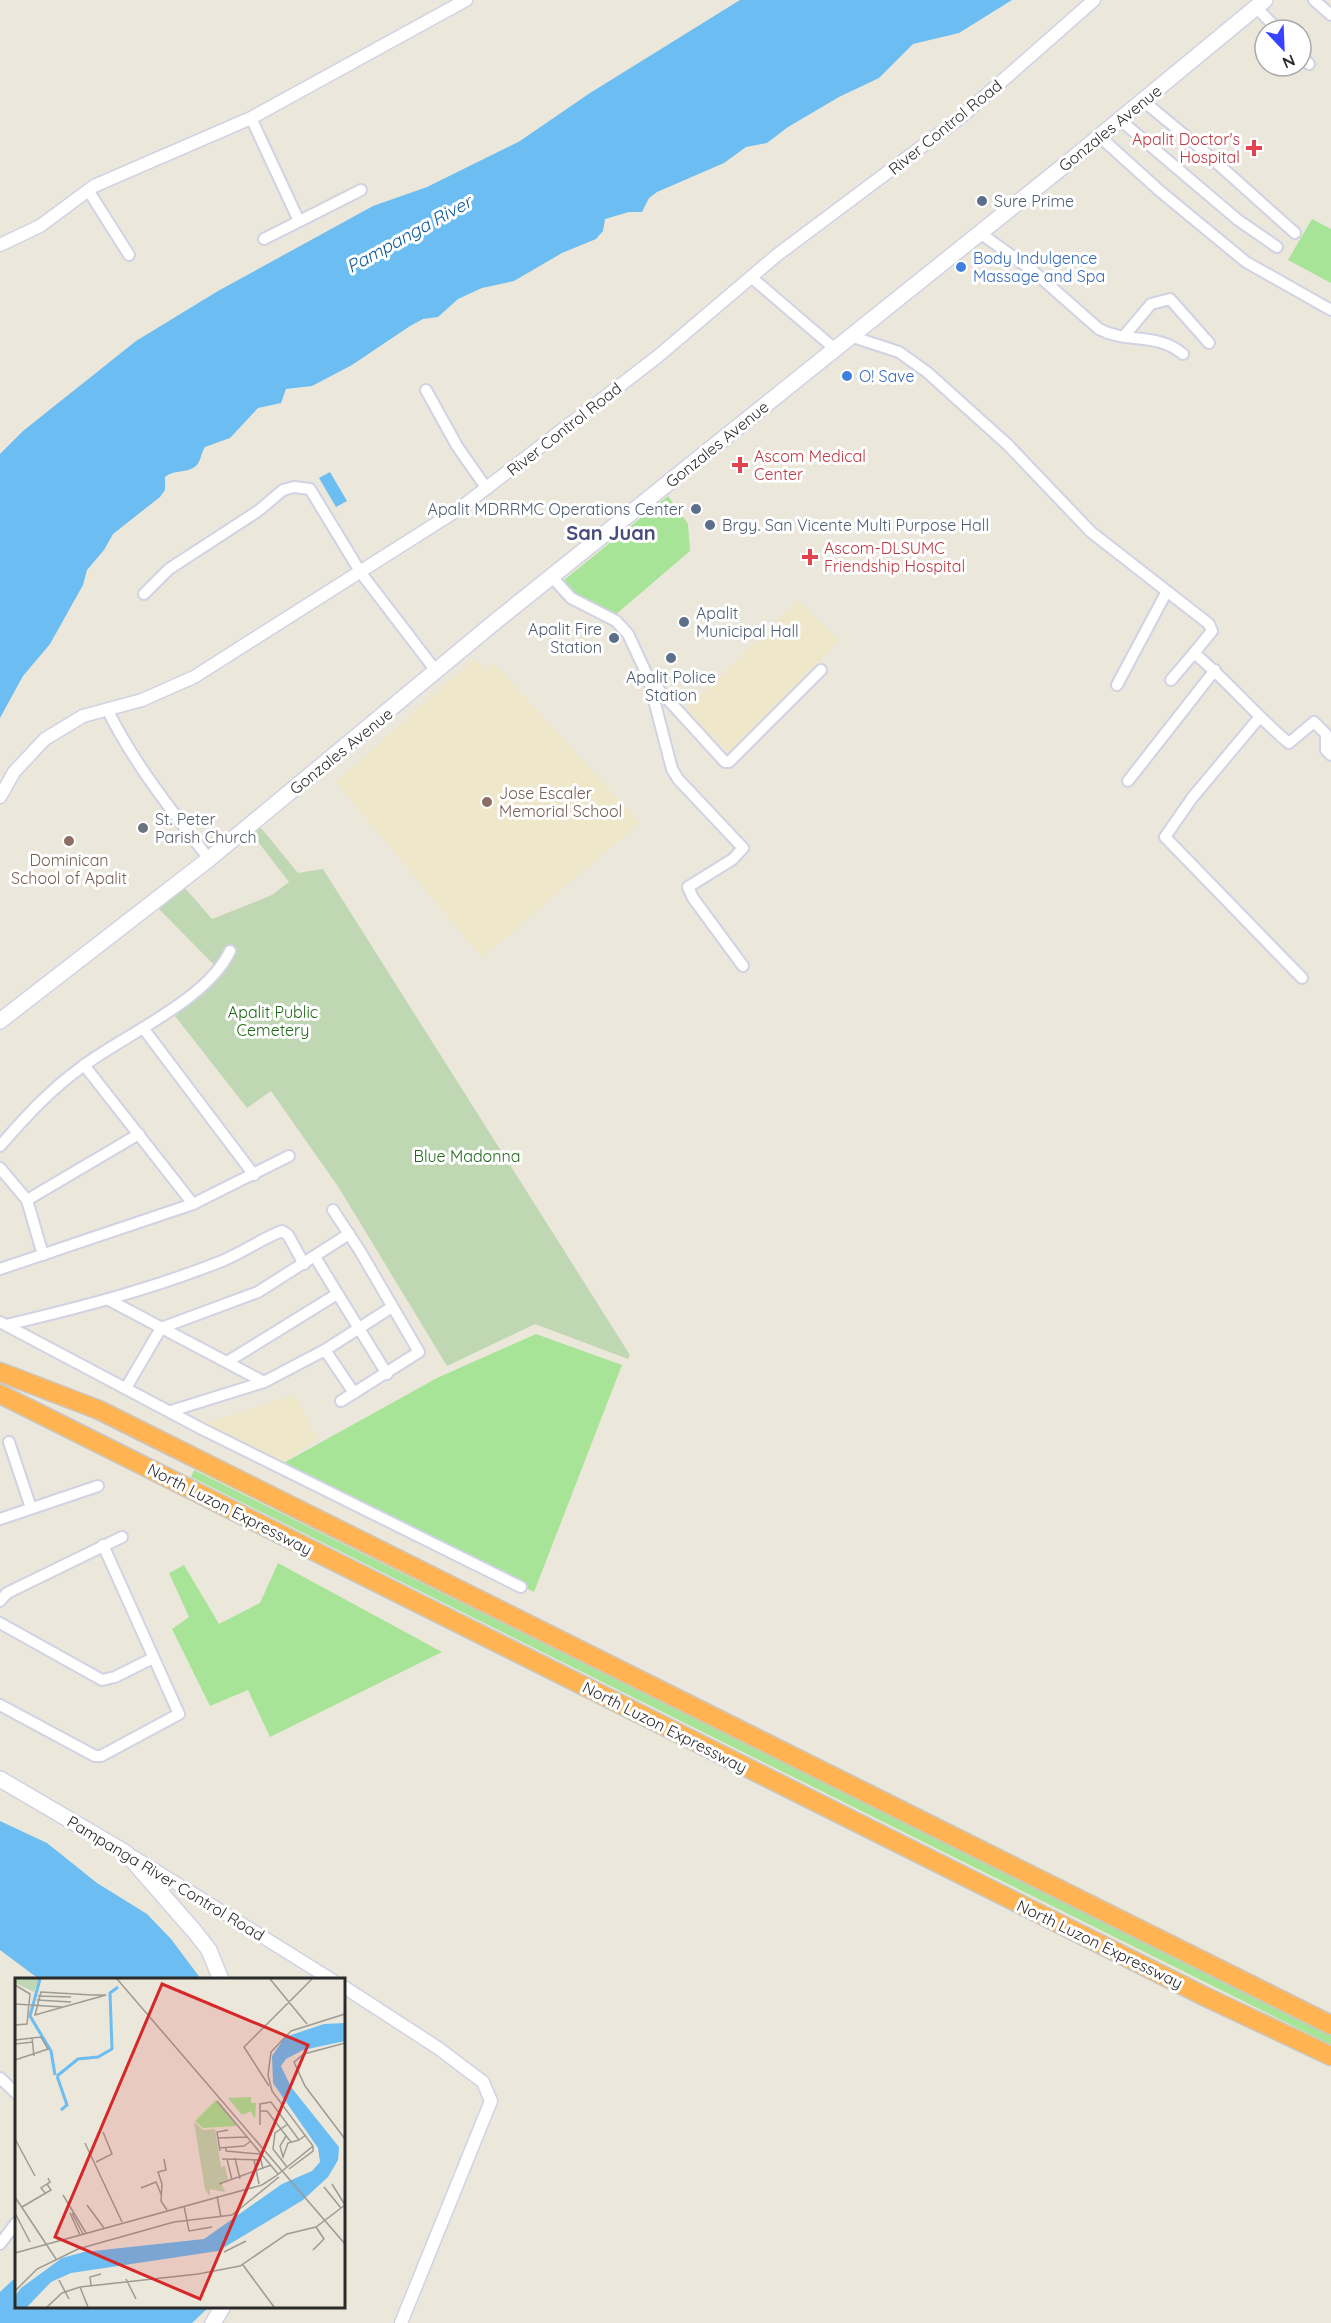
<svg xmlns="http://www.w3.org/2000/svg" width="1331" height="2323" viewBox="0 0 1331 2323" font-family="Quicksand,sans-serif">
  <rect width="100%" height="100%" fill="#ece7db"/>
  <g fill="#efe7ca">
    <polygon points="798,600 839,640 732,755 685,711"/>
    <polygon points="474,659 486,670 494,663 640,823 482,958 336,782"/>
    <polygon points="295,1395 318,1439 280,1465 203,1424"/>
  </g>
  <g fill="#a7e497">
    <polygon points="1312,219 1331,229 1331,283 1288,260"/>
    <polygon points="668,496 688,524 690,551 615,615 577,596 564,580"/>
    <polygon points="536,1334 622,1365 534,1592 280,1465 437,1378"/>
    <polygon points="194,1470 1331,2034 1331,2045 191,1477"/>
    <polygon points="278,1563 442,1652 270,1737 248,1690 210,1706 172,1629 189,1617 169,1573 184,1565 219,1624 260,1603"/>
  </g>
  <polygon fill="#bfd7b2" points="257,823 298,873 323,869 630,1355 628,1359 535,1324 447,1366 339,1188 271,1091 247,1108 175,1016 223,974 159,909 185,888 212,919 272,895 289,882 249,830"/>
  <g fill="#6cbdf1">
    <path d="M 740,0 L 1012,0 L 959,33 L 913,44 L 879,78 L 839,97 L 788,127 L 767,143 L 746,147 L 724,163 L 657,192 L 649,198 L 642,212 L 629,212 L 605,219 L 603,231 L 596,239 L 562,253 L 514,281 L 482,288 L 458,299 L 438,317 L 423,319 L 410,326 L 352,365 L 312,386 L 286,389 L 281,403 L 258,408 L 230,438 L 205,447 C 201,453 201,460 197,465 C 188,474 174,469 165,477 L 165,490 L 160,497 L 113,534 L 104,550 L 87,570 L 83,585 L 50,644 L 23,676 L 0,718 L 0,454 L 23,431 L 136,341 L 218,291 L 373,206 L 427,187 L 520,141 L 590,93 Z"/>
    <polygon points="330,472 347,501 336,507 319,478"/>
    <polygon points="0,1821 47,1843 97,1883 147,1914 171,1939 201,1979 39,1979 0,1950"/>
    <polygon points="16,2277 16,2306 209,2307 192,2323 0,2323 0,2292"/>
  </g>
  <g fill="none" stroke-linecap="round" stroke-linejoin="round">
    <g stroke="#d1d2e3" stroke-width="14">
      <g id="minor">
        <polyline points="1314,0 1331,15"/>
        <polyline points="1256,7 1278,30"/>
        <polyline points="1301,55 1309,64"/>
        <polyline points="1142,100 1199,147 1295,233"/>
        <polyline points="251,118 299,221"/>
        <polyline points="1119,119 1238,220 1277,247"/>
        <polyline points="1099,136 1161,192 1246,262 1331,310"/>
        <polyline points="88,190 129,255"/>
        <path d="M 980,233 L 1033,271 L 1099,329 C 1127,344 1157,332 1183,354"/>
        <polyline points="264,239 361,190"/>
        <polyline points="751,277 835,349"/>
        <path d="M 850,336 L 899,352 L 927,372 L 1008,445 L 1091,532 L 1209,624 L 1212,631 L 1194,653 C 1228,681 1255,715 1289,743 L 1314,722 L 1326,734 L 1326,750 L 1331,755"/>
        <polyline points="1124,336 1151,304 1170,299 1209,343"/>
        <polyline points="426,390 457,446 487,489"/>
        <polyline points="552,577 571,598 616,621 628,634 648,677 672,769 678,779 743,848 733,859 688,887 693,898 743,966"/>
        <polyline points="144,594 169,569 258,511 283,490 294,487 310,489 361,573 436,671"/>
        <polyline points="650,680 725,762 729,762 821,670"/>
        <polyline points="1171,680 1194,653"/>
        <polyline points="1117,685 1166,593"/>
        <path d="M 107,709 C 134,764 172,811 209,859"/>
        <polyline points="1259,718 1192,798 1165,837 1302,978"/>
        <polyline points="1128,781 1215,670"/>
        <polyline points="143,1028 254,1175"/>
        <polyline points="84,1065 193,1204"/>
        <path d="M 0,1146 C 27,1115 50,1090 83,1066 C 126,1034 207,1000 230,951"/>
        <polyline points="0,1168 27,1200 43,1255"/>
        <polyline points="27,1200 139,1134"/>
        <polyline points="333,1210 360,1251 419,1352 341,1401"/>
        <polyline points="315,1257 387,1374"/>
        <polyline points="0,1269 193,1204 289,1156"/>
        <polyline points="109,1300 264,1382"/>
        <polyline points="0,1322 202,1429 521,1587"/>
        <path d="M 6,1325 C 78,1308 148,1290 217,1263 C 240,1255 260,1239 282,1231 L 288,1235 L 304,1264"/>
        <polyline points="325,1350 354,1393"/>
        <polyline points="227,1362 337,1294"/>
        <polyline points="126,1388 161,1328 258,1292 349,1234"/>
        <polyline points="171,1411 264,1382 325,1350 392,1307"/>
        <polyline points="9,1442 31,1508"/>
        <polyline points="0,1519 98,1486"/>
        <polyline points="0,1601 7,1593 122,1537"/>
        <polyline points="0,1623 102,1680 115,1677 153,1658"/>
        <polyline points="0,1705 95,1756 101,1756 179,1714 103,1545"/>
        <polyline points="0,2078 16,2093"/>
        <polyline points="0,2244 16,2223"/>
      </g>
    </g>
    <g stroke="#d1d2e3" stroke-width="15">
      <g id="tertiary">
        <polyline points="0,245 40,226 94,186 251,118 466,0"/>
        <polyline points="0,797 14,772 45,739 83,716 142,700 194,677 459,509 657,357 777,255 960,118 1094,0"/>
        <polyline points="134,1857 332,1980"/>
        <polyline points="344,1987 438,2048 483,2082 491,2101 401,2323"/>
      </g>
    </g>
    <g stroke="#d1d2e3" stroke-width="18">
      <g id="secondary">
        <polyline points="0,1021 209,859 496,621 1066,164 1265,0"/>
        <polyline points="0,1779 126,1853 195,1932 209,1950 221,1980"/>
        <polyline points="213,2323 223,2306"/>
      </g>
    </g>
    <g stroke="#c8c8c8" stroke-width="21">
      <g id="motorway">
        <polyline points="0,1372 99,1410 1331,2025"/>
        <polyline points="0,1394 1206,1997 1331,2056"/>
      </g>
    </g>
    <use href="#minor" stroke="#fff" stroke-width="10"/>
    <use href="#tertiary" stroke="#fff" stroke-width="12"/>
    <use href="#secondary" stroke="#fff" stroke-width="15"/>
    <use href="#motorway" stroke="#ffb454" stroke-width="18"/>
  </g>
  <g fill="#e0444e" stroke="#fff" stroke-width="2">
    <path d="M1251 139h6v6h6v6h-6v6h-6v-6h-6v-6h6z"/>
    <path d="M737 456h6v6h6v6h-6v6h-6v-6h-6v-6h6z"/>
    <path d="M807 548h6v6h6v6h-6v6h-6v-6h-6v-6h6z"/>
  </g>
  <g fill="#5c6f8a" stroke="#fff" stroke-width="2">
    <circle cx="982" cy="201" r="6"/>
    <circle cx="696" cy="509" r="6"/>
    <circle cx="710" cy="525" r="6"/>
    <circle cx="684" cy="622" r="6"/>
    <circle cx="614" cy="638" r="6"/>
    <circle cx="671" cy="658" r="6"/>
  </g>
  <g fill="#3f7fe0" stroke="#fff" stroke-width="2">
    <circle cx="961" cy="267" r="6"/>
    <circle cx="847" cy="376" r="6"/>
  </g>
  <g fill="#8d6e63" stroke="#fff" stroke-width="2">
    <circle cx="487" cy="802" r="6"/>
    <circle cx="69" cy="841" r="6"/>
  </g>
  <circle fill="#6b7280" stroke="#fff" stroke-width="2" cx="143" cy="828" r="6"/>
  <g text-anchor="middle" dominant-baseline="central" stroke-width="6" stroke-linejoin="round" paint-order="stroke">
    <g font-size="16" fill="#2a2a2a" stroke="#fff">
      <text transform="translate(945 127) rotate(-39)">River Control Road</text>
      <text transform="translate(1110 128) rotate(-39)">Gonzales Avenue</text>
      <text transform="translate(564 429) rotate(-38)">River Control Road</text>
      <text transform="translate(717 444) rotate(-39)">Gonzales Avenue</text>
      <text transform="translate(341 751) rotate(-39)">Gonzales Avenue</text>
      <text transform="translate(230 1509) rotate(27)">North Luzon Expressway</text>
      <text transform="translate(665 1727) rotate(27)">North Luzon Expressway</text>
      <text transform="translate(166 1878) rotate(31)">Pampanga River Control Road</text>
      <text transform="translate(1100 1944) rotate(26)">North Luzon Expressway</text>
    </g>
    <g font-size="16" fill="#be3a42" stroke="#fff" text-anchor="start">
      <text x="1240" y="139" text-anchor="end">Apalit Doctor's<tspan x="1240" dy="18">Hospital</tspan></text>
      <text x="754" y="456">Ascom Medical<tspan x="754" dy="18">Center</tspan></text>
      <text x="824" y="548">Ascom-DLSUMC<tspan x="824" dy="18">Friendship Hospital</tspan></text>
    </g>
    <g font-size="16" fill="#4e5e75" stroke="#fff" text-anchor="start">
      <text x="994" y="201">Sure Prime</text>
      <text x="684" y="509" text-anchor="end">Apalit MDRRMC Operations Center</text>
      <text x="722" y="525">Brgy. San Vicente Multi Purpose Hall</text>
      <text x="696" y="613">Apalit<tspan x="696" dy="18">Municipal Hall</tspan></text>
      <text x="602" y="629" text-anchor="end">Apalit Fire<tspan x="602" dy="18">Station</tspan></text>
      <text x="671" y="677" text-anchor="middle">Apalit Police<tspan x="671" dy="18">Station</tspan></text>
    </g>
    <g font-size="16" fill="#366cbe" stroke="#fff" text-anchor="start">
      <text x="973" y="258">Body Indulgence<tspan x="973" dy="18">Massage and Spa</tspan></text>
      <text x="859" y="376">O! Save</text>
    </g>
    <g font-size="16" fill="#785e54" stroke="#fff" text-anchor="start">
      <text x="499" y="793">Jose Escaler<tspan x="499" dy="18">Memorial School</tspan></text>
      <text x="69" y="860" text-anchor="middle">Dominican<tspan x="69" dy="18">School of Apalit</tspan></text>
    </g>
    <g font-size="16" fill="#5b616d" stroke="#fff" text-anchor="start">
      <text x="155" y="819">St. Peter<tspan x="155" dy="18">Parish Church</tspan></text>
    </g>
    <g font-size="16" fill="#1f6918" stroke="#fff">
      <text x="273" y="1012">Apalit Public<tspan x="273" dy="18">Cemetery</tspan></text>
      <text x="467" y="1156">Blue Madonna</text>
    </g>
    <g font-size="18" font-style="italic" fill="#0a589e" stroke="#fff">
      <text transform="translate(409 234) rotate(-29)">Pampanga River</text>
    </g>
    <g font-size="20" font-weight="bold" fill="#494c7c" stroke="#fff">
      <text x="611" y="532">San Juan</text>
    </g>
  </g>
  <g transform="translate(15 1978)">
    <rect width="330" height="330" fill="#ece7db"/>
    <path d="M 236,119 L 236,125 L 241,125 L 240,141 L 236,133 L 227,137 L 213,120 ZM 201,122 L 222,148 L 188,150 L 180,143 Z" fill="#a7e497"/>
    <path d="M 0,1 L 24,1 L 19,14 L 0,5 ZM 179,144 L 188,152 L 200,151 L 206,189 L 210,188 L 213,202 L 206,204 L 210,214 L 195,211 L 195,219 L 190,211 Z" fill="#bfd7b2"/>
    <path d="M 330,45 L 330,63 L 288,72 L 271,81 L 266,88 L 276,109 L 324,169 L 323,182 L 313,199 L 288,222 L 203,273 L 56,295 L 36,304 L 12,329 L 0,329 L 0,318 L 6,310 L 47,280 L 69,274 L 189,261 L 267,206 L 297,193 L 305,184 L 303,170 L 258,105 L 257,78 L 270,59 L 309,46 Z" fill="#6cbdf1"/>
    <path fill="none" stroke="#6cbdf1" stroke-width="3" d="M 25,1 L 15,38 L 36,73 L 40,97M 42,98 L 63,81 L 83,79 L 97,71 L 95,15 L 103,9M 42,98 L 52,127 L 46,132"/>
    <path fill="none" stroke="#9e9b94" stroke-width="1.5" d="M 102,1 L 330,266M 255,1 L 292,46M 0,7 L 15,16 L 12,46 L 0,47M 26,14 L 77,17 L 91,17 L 20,37 ZM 23,18 L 56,19M 22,22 L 56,24M 0,26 L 47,29M 17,60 L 19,78M 0,62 L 26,59 L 33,71 L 0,82M 330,65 L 289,76 L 279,84 L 290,108 L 330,161M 0,66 L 18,64M 254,108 L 229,69 L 297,1M 202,123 L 263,196M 245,133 L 252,133 L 276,164M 245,147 L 245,126 L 256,124 L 284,162 L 291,157M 271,158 L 265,168 L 268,179 L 273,165 L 284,162M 203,160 L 232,159M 0,161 L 20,198M 70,165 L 107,244M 211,169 L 211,173 L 245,176M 204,170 L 229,168 L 236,163M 205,173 L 202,154 L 213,152M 220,180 L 225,201M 149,181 L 151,192 L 143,194 L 147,206 L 146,223 L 152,232M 207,181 L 246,182 L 248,191M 212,181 L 217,202M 239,182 L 244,206M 81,184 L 97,176 L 88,154M 272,189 L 258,171 L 260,155 L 273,146M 274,191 L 298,173 L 298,169M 204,206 L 256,187M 317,206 L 330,227M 309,209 L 326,230M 126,210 L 141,204 L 146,216M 31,216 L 26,210 L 35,204 L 33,200M 48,217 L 71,255M 202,218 L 206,239M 0,219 L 41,281M 72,227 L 89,250M 169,228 L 174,253 L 197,249M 7,229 L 36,212 L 32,206M 0,235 L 15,264M 55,235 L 65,257M 57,235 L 68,256M 298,272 L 309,261 L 301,249M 209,274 L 231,263M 0,275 L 247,207 L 261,198 L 298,168 L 257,113 L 253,97 L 256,74 L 276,53 L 330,36M 228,287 L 259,329M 111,301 L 121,321M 44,302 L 54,321M 76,307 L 75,299 L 86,296M 65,309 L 73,329M 0,313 L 22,291 L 63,271 L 159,244 L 217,237 L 264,199M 32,329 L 47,315 L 65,309 L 183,296 L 225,288 L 272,256 L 301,249 L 330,227"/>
    <path fill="#d62828" fill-opacity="0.15" stroke="#d62828" stroke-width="3" d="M 147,6 L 293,67 L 185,321 L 40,259 Z"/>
    <rect width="330" height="330" fill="none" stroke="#2a2a2a" stroke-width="3"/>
  </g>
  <g transform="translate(1283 48) rotate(157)"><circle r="28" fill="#ffffff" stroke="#aaaaaa" stroke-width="1.5"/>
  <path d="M0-4.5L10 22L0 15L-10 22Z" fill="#3743fe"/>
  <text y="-9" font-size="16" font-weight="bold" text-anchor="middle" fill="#2a2a2a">N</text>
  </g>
</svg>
